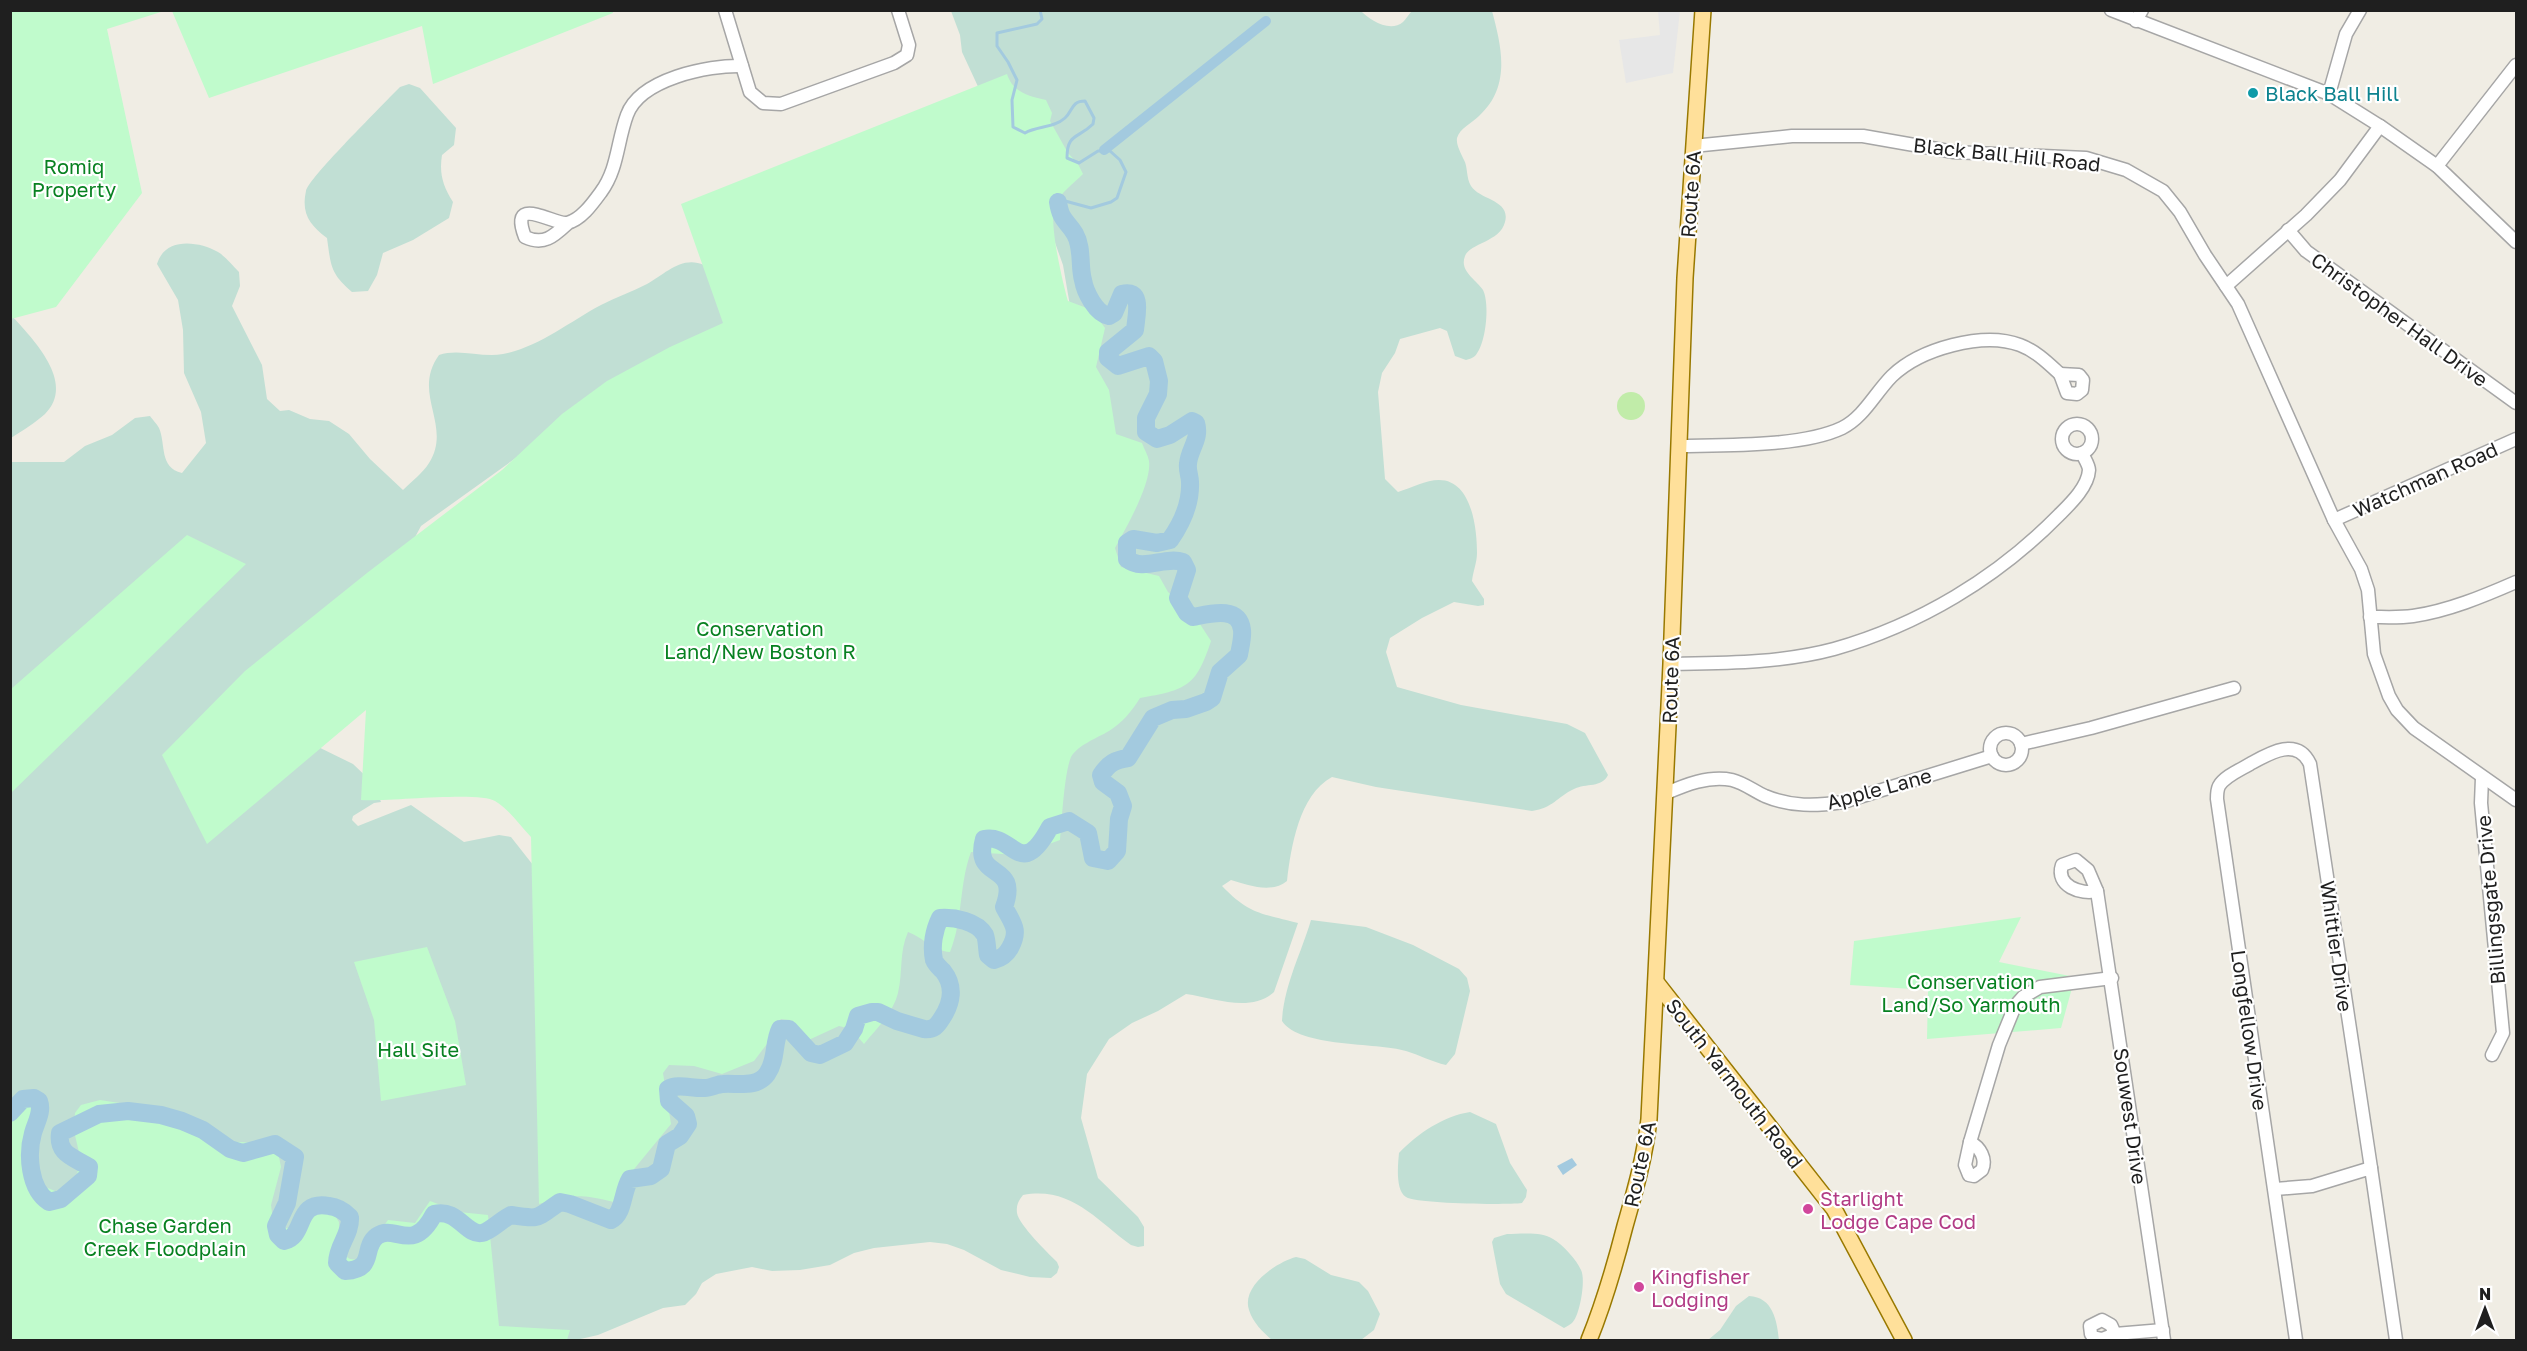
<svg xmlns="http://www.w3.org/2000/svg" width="2527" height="1351" viewBox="0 0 2527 1351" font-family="'Golos Text',sans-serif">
  <rect width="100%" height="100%" fill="#f0ede4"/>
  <circle fill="#c1eca9" cx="1631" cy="406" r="14"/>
  <g fill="#c1dfd4">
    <path d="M 1360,10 C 1369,20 1390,33 1403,22 C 1406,19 1409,14 1412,11 L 1492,11 C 1502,48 1511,87 1479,116 C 1472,123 1460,128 1457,138 C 1456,145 1461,153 1464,160 C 1468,167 1466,178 1471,186 C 1480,200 1511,200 1505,222 C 1500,242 1470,243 1465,256 C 1459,271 1476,279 1483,290 C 1490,304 1486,345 1475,356 C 1473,358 1469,359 1466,360 L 1455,356 L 1447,331 L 1440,328 L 1400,339 L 1395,353 L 1382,373 L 1378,392 L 1385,479 L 1398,492 C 1411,488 1426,480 1439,480 C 1472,480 1477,529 1477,553 C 1477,562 1473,572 1472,581 L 1484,599 L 1484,605 L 1478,606 L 1454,602 L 1422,618 L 1390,638 L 1386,652 L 1397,687 L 1461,705 L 1567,724 L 1585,733 L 1608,775 C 1602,788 1586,783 1574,789 C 1557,797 1553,808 1532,811 L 1376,787 L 1332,777 C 1299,795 1291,847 1287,881 C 1271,894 1248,885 1231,880 L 1222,886 C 1250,915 1261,913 1298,923 L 1274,992 C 1250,1013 1215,998 1186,994 L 1158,1011 L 1132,1023 L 1109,1039 L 1087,1074 L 1081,1118 L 1098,1178 L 1138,1217 L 1144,1227 L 1144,1246 L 1138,1247 L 1131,1245 C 1096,1220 1071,1186 1023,1195 C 1019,1200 1016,1205 1017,1213 C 1019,1225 1048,1253 1057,1262 L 1059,1267 L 1057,1273 L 1051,1278 L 1030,1277 L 1001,1270 L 964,1250 L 947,1244 L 930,1242 L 874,1248 L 854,1253 L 830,1265 L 800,1270 L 772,1271 L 752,1267 L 716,1274 L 702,1283 L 696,1294 L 685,1305 L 663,1308 L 598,1335 L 576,1340 L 556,1338 L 474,1340 L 11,1340 L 10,462 L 64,462 L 85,446 L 112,435 L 135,418 L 150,416 C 152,419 157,424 159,428 C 166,444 159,468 182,473 L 206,443 L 201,412 L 184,373 L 183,330 L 178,300 L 157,264 C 165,237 198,241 218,252 C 226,257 233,266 239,272 L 240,286 L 232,306 L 262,365 L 267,399 L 280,411 L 289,410 L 310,419 L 329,421 L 349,434 L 370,459 L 403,490 C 411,482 423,473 429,463 C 453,425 411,394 439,355 C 459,348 482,358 503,354 C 539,347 569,322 601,305 C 616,297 632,292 647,284 C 665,274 682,255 704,265 L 732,325 L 520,455 L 421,526 L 306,741 L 353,764 L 374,784 L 381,802 L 374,803 L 353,816 L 352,820 L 358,826 L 411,805 L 464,842 L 499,835 L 511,837 L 533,865 L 1075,335 L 1063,265 L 1044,212 L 981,93 L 962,52 L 960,35 L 951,11 Z"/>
    <path d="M 409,84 L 420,88 L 456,128 L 454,145 L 442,155 C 439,174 443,186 453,202 L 449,218 L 413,240 L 383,253 L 377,275 L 368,291 L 352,292 C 330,273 331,266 327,238 C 310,225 301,214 306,191 C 309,178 377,111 390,97 L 400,87 Z"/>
    <path d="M 11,315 C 32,338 77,383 45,414 C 35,423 22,431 11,438 Z"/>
    <path d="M 1311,920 L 1366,927 L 1413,945 L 1459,969 L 1467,978 L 1470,991 L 1455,1054 L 1446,1065 C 1432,1062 1420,1055 1406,1051 C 1376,1042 1300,1048 1282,1021 C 1284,985 1301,954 1311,920 Z"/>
    <path d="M 1470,1112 L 1496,1124 L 1510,1163 L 1527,1190 L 1526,1197 L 1522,1203 C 1506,1205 1417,1204 1406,1197 C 1395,1190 1398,1164 1399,1153 C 1418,1133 1444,1116 1470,1112 Z"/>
    <path d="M 1507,1234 C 1521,1234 1541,1231 1553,1239 C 1563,1245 1576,1259 1581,1270 C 1586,1279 1580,1316 1572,1323 C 1570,1325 1567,1326 1564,1328 L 1506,1294 L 1500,1284 L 1492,1242 L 1494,1238 Z"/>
    <path d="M 1296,1257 L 1305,1259 L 1331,1275 L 1359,1282 L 1368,1291 L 1380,1314 L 1374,1330 L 1361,1340 L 1272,1340 C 1263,1332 1253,1323 1249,1310 C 1241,1286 1277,1262 1296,1257 Z"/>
    <path d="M 1749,1296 C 1773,1297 1777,1321 1779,1340 L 1708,1340 L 1720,1330 L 1736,1306 Z"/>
  </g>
  <g fill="#c0fbcc">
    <polygon points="11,10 164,11 107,29 142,193 56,307 11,319"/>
    <polygon points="612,10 613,13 433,84 422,26 209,98 172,11"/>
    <path d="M 1007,74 C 1013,93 1029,96 1046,100 L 1052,113 L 1050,121 L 1068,153 L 1078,164 L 1083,174 C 1075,182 1059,194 1055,205 C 1048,221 1063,284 1068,301 L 1092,310 L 1105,328 L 1096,367 L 1109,390 L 1116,434 L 1142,443 C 1144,449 1148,455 1149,461 C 1152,483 1126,528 1115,548 L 1121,567 L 1159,576 L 1168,592 L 1196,618 L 1211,641 C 1196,687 1186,690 1140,698 C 1132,711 1122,723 1109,731 C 1097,738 1078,745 1071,757 C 1064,774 1062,820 1060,840 L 1019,855 L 971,852 C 959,884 963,920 950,952 C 933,951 924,938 908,932 C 899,952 903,972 898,993 C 893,1013 877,1028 864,1044 L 851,1029 L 839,1026 L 802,1043 L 790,1020 L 781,1019 L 777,1023 L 773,1036 L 754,1061 L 722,1074 L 694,1066 L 669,1065 L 663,1073 L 671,1124 L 621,1185 L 614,1202 C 581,1194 571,1194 539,1204 L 531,837 C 519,825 510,810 495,801 C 479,791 387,802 361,800 L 366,710 L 207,844 L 162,755 L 245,671 L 367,573 L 502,470 L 562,414 L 607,381 L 670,347 L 723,323 L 681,204 Z"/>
    <polygon points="187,535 246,564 11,793 11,689"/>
    <polygon points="2021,917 1999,962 2075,977 2061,1028 1927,1039 1928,990 1850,985 1854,941"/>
    <polygon points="427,947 455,1021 466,1085 381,1101 374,1020 354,962"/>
    <polygon points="17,1100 31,1100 38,1107 34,1138 37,1180 43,1186 55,1191 64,1192 73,1186 81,1161 74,1131 75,1113 81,1105 100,1100 152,1108 185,1131 204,1140 257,1143 278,1152 281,1167 271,1205 274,1228 291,1228 305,1203 311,1198 326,1201 339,1222 339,1252 350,1259 359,1260 388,1220 415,1223 430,1201 459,1212 488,1215 499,1326 570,1330 567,1340 11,1340 10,1103"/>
  </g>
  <polygon fill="#e7e7e7" points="1658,11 1680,11 1673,73 1626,83 1619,40 1660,35"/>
  <polygon fill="#a3cadf" points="1572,1158 1577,1165 1563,1175 1557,1166"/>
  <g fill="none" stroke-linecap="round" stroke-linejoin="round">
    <path stroke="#a3cadf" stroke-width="3" d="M 1040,10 L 1042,19 L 1037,24 L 997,33 L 997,46 L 1008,62 L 1017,80 L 1012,100 L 1013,127 L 1025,133 C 1037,126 1054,128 1065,118 C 1073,111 1071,101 1085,101 L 1094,118 L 1093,124 C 1078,139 1067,133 1067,158 L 1079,163 L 1098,151 L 1110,151 L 1120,160 L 1126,172 L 1117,198 L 1111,202 L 1091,208 L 1065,201 L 1058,202"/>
    <polyline stroke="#a3cadf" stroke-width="10" points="1104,150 1266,21"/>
    <path stroke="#a3cadf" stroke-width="18" d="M 10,1113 L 23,1099 L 34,1098 L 39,1101 C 43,1112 36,1122 33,1133 C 27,1154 29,1189 49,1202 L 61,1199 L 88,1176 L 89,1167 C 73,1157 57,1154 60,1133 L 99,1114 L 128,1111 L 161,1115 L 182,1121 L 203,1130 L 230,1149 L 243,1153 L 275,1144 L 295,1157 L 287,1203 L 276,1226 L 278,1235 L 284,1241 C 307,1236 294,1200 329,1206 C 338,1207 344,1211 350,1217 C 351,1235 337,1245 337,1263 L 345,1271 C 377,1269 361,1248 377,1236 C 395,1223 413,1255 434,1214 C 458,1208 466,1236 482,1233 C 491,1231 502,1219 511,1215 C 542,1220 536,1218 560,1202 L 570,1204 L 611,1220 C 624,1214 622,1192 630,1179 L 651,1176 L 661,1169 L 667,1144 L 680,1136 L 688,1124 L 686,1116 L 669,1101 L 668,1089 C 678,1083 693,1089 705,1088 C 711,1088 717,1084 723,1084 C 738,1083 757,1088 767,1074 C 777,1060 773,1043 780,1029 L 789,1029 L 811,1053 L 820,1055 L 845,1043 L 854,1029 L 858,1016 L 872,1012 L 878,1012 L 897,1021 L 924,1029 C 934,1030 937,1026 942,1018 C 952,1003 955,986 943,971 C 939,967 936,965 934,960 C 931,946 934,930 940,918 C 954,917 977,921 985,935 C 987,940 987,950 988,955 L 994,960 C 1002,958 1006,955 1010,948 C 1020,930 1013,924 1004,907 C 1021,861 972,882 984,839 C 1014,833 1020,882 1050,827 L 1069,821 L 1088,833 L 1093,858 L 1108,861 L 1117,851 L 1119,819 L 1123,806 L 1118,793 L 1103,782 L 1101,775 C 1109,763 1115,760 1128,758 L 1153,718 L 1172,710 L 1186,709 L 1206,702 L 1212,698 L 1220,672 L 1239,655 C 1240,648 1243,638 1242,630 C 1239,605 1209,614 1193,617 L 1187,613 L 1178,598 L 1187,570 L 1183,562 C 1165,556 1143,572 1127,559 L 1127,543 L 1133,539 L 1157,543 L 1170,540 C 1182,523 1191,503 1190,482 C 1190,476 1187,470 1188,464 C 1189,449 1201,439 1196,423 L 1192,421 L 1170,435 L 1157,439 L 1146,432 L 1146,418 L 1158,394 L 1159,381 L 1154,361 L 1149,356 L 1118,366 L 1108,358 L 1108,352 L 1135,330 C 1136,317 1144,288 1122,294 L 1114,313 L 1109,316 C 1096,314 1085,292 1083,280 C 1079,266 1083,248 1075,234 C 1067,220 1061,222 1058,202"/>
    <g stroke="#a6a6a6" stroke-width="15">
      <g id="minor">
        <polyline points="725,10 750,92 763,103 781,104 894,63 907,55 909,45 898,10"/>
        <polyline points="2111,10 2329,94 2380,126 2437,166 2516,242"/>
        <polyline points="2136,21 2142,10"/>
        <polyline points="2329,94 2346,34 2360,10"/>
        <polyline points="1693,146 1792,136 1863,136 1954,152 2086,158 2126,170 2163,191 2180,212 2205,255 2238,304 2334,520 2361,569 2368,590 2374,654 2389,696 2397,710 2414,728 2516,800"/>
        <polyline points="2437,166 2516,65"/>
        <path d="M 568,223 C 554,236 544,246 525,237 C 508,193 554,225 567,223 C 581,220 593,203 601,192 C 618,169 617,142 627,115 C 640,79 708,65 742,66"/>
        <polyline points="2288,230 2306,251 2516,403"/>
        <polyline points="2226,286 2306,215 2340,180 2380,126"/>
        <polygon points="2060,374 2079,375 2083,380 2082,390 2077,394 2067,393"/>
        <circle cx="2077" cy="439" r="15"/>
        <path d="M 1680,446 C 1724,445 1802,447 1842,428 C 1864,417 1875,393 1892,376 C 1920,349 1983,331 2020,345 C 2036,351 2048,363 2060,374"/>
        <polyline points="2334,520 2516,439"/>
        <path d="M 2370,617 C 2384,617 2399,618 2413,616 C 2448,611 2484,596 2516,582"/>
        <path d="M 1671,664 C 1725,663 1782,663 1834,649 C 1919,625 1997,578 2059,515 C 2070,504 2088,487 2089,470 C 2089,465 2084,458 2082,453"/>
        <circle cx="2006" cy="749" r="16"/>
        <polyline points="2021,744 2091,728 2234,688"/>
        <polyline points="2482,778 2481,803 2503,1033 2492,1055"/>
        <path d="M 1664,794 C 1685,785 1709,775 1732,780 C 1744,783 1754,791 1765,796 C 1791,807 1816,806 1843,802 L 1992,756"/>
        <path d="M 2076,860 L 2088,870 L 2097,891 C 2081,895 2055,886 2062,865 Z"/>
        <polyline points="2097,891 2164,1340"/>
        <polyline points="1970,1142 1999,1045 2015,1006 2023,997 2040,987 2112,978"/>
        <path d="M 1970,1142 C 1980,1147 1987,1159 1982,1170 L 1974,1176 L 1969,1175 L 1965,1165 Z"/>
        <polyline points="2275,1189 2312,1186 2371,1168 2396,1340"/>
        <polygon points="2102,1320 2111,1325 2115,1334 2102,1339 2093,1337 2091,1334 2090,1326"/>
        <polyline points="2115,1334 2163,1330"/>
        <path d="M 2296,1340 L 2217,799 C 2217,795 2217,790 2219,786 C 2225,776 2240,770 2250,764 C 2268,754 2297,736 2310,764 L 2371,1168"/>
      </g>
    </g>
    <g stroke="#997900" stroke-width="18">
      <g id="major">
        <polyline points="1656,982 1834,1209 1904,1340"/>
        <path d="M 1589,1340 C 1604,1303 1615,1265 1625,1226 C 1635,1191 1645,1156 1649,1119 L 1671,664 L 1685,278 L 1703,10"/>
      </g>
    </g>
    <use href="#minor" stroke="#fff" stroke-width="12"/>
    <use href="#major" stroke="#ffe09a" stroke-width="15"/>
  </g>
  <circle fill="#0f9aa8" stroke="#fff" stroke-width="2" cx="2253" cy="93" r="6"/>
  <g fill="#d1479c" stroke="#fff" stroke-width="2">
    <circle cx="1808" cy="1209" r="6"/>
    <circle cx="1639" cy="1287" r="6"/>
  </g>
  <g text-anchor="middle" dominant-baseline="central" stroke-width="4.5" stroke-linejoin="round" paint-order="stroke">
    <g font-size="20" fill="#0d838f" stroke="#fff" text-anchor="start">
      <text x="2265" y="93">Black Ball Hill</text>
    </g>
    <g font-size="20" fill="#1f1f1f" stroke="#fff">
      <text transform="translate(2007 154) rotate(6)">Black Ball Hill Road</text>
      <text transform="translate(1690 194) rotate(-86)">Route 6A</text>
      <text transform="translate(2400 319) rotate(36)">Christopher Hall Drive</text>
      <text transform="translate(2425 479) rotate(-24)">Watchman Road</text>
      <text transform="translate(1670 680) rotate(-88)">Route 6A</text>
      <text transform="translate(1879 788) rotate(-15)">Apple Lane</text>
      <text transform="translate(2490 900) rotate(-95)">Billingsgate Drive</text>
      <text transform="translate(2337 946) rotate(82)">Whittier Drive</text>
      <text transform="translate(2250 1030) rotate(82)">Longfellow Drive</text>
      <text transform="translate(1735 1083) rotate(52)">South Yarmouth Road</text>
      <text transform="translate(2131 1116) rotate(82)">Souwest Drive</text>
      <text transform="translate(1639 1164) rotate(-78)">Route 6A</text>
    </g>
    <g font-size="20" fill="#088121" stroke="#fff">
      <text x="74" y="166">Romiq<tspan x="74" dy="23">Property</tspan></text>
      <text x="760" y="628">Conservation<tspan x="760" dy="23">Land/New Boston R</tspan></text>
      <text x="1971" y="981">Conservation<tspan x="1971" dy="23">Land/So Yarmouth</tspan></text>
      <text x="418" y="1049">Hall Site</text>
      <text x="165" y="1225">Chase Garden<tspan x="165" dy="23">Creek Floodplain</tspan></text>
    </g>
    <g font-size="20" fill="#b23c85" stroke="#fff" text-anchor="start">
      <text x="1820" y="1198">Starlight<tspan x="1820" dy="23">Lodge Cape Cod</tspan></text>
      <text x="1651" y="1276">Kingfisher<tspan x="1651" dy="23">Lodging</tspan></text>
    </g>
  </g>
  <rect width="2527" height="1351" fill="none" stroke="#1f1f1f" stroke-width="24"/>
  <g transform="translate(2485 1309)" stroke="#ffffff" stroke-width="4.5" paint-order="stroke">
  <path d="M0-4.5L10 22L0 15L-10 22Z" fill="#1f1f1f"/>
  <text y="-9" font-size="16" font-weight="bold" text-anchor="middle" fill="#1f1f1f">N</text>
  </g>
</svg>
